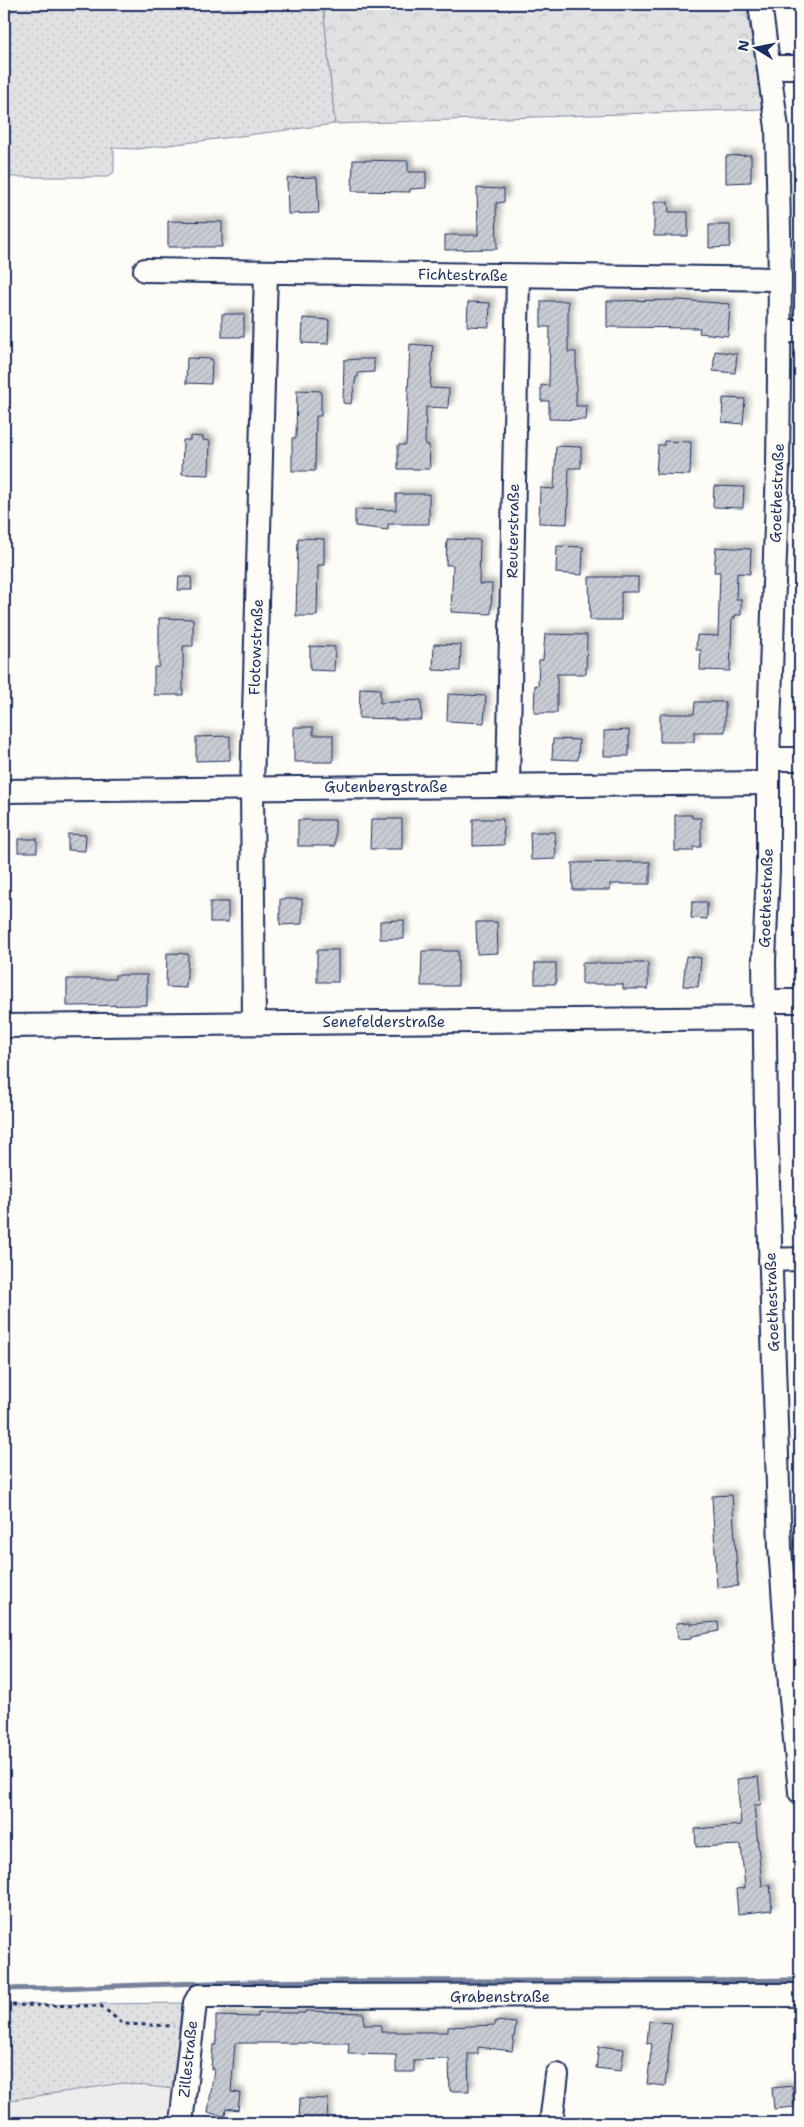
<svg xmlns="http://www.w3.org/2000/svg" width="804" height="2127" viewBox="0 0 804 2127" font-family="'Shantell Sans',sans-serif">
  <defs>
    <pattern id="grass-dots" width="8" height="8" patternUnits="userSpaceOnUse" patternTransform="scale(1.25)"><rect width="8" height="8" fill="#e0e1e3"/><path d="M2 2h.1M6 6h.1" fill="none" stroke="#c0c1c5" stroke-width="1.8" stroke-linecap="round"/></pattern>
    <pattern id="forest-crowns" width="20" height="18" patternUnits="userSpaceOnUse" patternTransform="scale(1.25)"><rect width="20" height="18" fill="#e0e1e3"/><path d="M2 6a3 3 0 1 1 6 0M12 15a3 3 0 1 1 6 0" fill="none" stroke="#c0c1c5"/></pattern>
    <pattern id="building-hatch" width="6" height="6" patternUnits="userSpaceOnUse" patternTransform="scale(1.25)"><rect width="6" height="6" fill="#c9ccd3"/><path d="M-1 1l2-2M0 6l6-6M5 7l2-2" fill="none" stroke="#acb0b8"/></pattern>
    <filter id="shadow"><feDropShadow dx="4.5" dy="-4.5" stdDeviation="2.5" flood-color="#0004"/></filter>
  </defs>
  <rect width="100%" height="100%" fill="#fdfcf7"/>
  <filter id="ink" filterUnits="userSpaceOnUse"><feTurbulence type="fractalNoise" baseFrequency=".02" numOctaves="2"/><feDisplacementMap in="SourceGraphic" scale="10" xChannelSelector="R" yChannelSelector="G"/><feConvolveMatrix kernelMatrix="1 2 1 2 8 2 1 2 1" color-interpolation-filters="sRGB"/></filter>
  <g filter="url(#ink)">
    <polygon fill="#edeeec" points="123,2083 173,2089 169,2123 4,2123 4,2101"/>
    <g fill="url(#grass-dots)" stroke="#7e88a0">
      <polygon points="4,4 323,4 335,124 137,149 111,148 114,151 114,172 108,177 4,177"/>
      <polygon points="182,2003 173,2089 123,2083 4,2101 4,2005"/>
    </g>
    <polygon fill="url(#forest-crowns)" stroke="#7e88a0" points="323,4 746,4 763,109 335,124"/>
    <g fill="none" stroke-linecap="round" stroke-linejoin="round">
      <path stroke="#76819c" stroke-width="5" d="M 4,1989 C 87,1988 170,1983 253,1982 C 432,1979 612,1983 791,1980"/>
    </g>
    <g fill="url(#building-hatch)" stroke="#1b2f5e" filter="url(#shadow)">
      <polygon points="751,155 751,182 726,183 726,156"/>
      <polygon points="353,160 408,161 408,172 426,172 426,188 410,189 410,192 352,191"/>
      <polygon points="317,177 319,213 288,214 287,178"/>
      <polygon points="477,188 504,189 504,202 496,203 497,249 445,250 445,235 478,235"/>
      <polygon points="654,202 668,202 669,212 688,212 688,236 654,236"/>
      <polygon points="168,221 222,222 222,247 168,247"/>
      <polygon points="709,225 730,225 730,247 709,248"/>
      <polygon points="680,300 730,304 728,336 699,333 700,328 607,327 607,301"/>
      <polygon points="541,301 568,301 568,352 576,352 576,406 587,406 586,420 549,419 549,401 541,401 541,385 549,386 550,327 541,327"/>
      <polygon points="468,302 490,303 489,327 467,326"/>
      <rect x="222" y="314" width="22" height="23"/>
      <polygon points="303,318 329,320 328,344 302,343"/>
      <polygon points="410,344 433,346 430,388 449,389 448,408 426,407 425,445 429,445 430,469 398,469 398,445 406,445"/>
      <polygon points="715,351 737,354 735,373 713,371"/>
      <polygon points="187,358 212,359 211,384 186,383"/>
      <polygon points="361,359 374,359 374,372 358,373 358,377 356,377 351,404 343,403 344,360"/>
      <polygon points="297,390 321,391 321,416 316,416 315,471 292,471 292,438 296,438"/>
      <polygon points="723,398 745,399 743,424 722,422"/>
      <polygon points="190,436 203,437 203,440 210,441 209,475 182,474 183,440 190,440"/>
      <polygon points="664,441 691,442 690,475 656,474 658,445 664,445"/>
      <polygon points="556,446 581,447 581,468 569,468 567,524 539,523 540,488 554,489"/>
      <polygon points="714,486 744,487 743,508 713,507"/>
      <polygon points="396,494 429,494 429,524 388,524 388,530 355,526 355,509 396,510"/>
      <polygon points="298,538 324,539 324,565 318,565 317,616 296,616"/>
      <polygon points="447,539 480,540 479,584 492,584 491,614 451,612 453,565 446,565"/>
      <polygon points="557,546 583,547 582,575 556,573"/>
      <polygon points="716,547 751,549 750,574 737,573 736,599 741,599 741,615 735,615 735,618 732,618 730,671 700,670 701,650 696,650 697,635 718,636 720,572 714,572"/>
      <polygon points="179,577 191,577 192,590 178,590"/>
      <polygon points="589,577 638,577 638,592 621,592 621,620 590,620"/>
      <polygon points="159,618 193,619 193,646 183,646 183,695 154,695 154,667 159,667"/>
      <polygon points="545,634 587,635 586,674 557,674 557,713 534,713 535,685 538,686 539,660 543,660"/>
      <polygon points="434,644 461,645 460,671 433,670"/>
      <polygon points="310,646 335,647 334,671 310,670"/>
      <polygon points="360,688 380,689 380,703 421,700 422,720 395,720 395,719 359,718"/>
      <polygon points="448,694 486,696 484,723 447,721"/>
      <polygon points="695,702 725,702 725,732 694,732 694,742 660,742 660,714 694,714"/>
      <polygon points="294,727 313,727 313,735 333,735 333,762 294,762"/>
      <polygon points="629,730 629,756 604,756 604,731"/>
      <polygon points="230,736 230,760 196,761 196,737"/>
      <polygon points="553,739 579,740 578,760 552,759"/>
      <polygon points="675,815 692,815 692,818 701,818 701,847 693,847 693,851 675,851"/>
      <polygon points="371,819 402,819 402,849 370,849"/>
      <polygon points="473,819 503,819 504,845 473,846"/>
      <rect x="298" y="820" width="37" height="26"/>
      <polygon points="530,832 555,832 556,859 531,860"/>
      <polygon points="68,834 86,835 85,851 68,850"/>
      <rect x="18" y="839" width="19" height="13"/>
      <polygon points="627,862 650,862 650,884 610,884 610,890 573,890 572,863"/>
      <polygon points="280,899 302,899 302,924 280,925"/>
      <rect x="210" y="902" width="18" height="20"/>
      <polygon points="692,902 707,902 707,919 691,918"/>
      <polygon points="404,920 404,939 380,939 380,921"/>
      <polygon points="476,922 497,922 498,953 477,954"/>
      <rect x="317" y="950" width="21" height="32"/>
      <polygon points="422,951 458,951 458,986 421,986"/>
      <polygon points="167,953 188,954 186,988 166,987"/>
      <polygon points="686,956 701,958 698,987 683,986"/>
      <rect x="535" y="963" width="21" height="21"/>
      <polygon points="582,963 648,963 648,989 623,989 623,984 582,984"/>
      <polygon points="115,975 147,975 147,1005 67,1006 67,979 115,979"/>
      <polygon points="732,1495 738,1586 717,1588 712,1496"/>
      <polygon points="691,1622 691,1624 718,1622 719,1631 692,1636 692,1638 678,1639 676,1623"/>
      <polygon points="758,1777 761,1805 754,1805 762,1886 770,1885 772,1910 738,1914 736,1889 745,1888 741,1845 696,1847 695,1829 741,1825 737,1779"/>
      <polygon points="305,2011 364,2013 364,2025 381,2025 381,2032 448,2032 448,2027 495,2025 496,2021 516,2023 512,2051 478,2047 478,2054 468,2054 469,2091 450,2091 449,2059 414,2060 414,2072 396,2072 396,2055 348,2054 349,2043 235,2043 231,2092 240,2093 238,2110 226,2108 225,2116 208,2113 214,2069 211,2069 213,2045 216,2045 216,2016 258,2017 258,2013 305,2013"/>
      <polygon points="649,2021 672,2023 665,2086 647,2084 652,2044 647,2043"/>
      <polygon points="599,2046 624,2049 621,2071 596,2068"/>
      <polygon points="792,2086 794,2107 774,2109 772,2088"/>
      <polygon points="300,2098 328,2099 327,2123 299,2123"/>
    </g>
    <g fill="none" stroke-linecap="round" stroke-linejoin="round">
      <g stroke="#1b2f5e" stroke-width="26">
        <g id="minor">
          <polyline points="760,4 777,128 780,279 778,467 768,759 768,870 764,960 766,1120 780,1547 791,1699 800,1792"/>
          <polyline points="769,67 800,67"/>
          <polyline points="145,270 780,279"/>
          <polyline points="780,331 800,331"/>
          <polyline points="768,759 800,759"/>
          <polyline points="508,786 518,276"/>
          <polyline points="4,791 768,783"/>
          <polyline points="765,1001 800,1001"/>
          <polyline points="254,1023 252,788 266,272"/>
          <polyline points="4,1026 765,1018"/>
          <polyline points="770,1260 800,1259"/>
          <polyline points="181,2123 195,2003 199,1996 800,1995"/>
          <polyline points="551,2123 557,2075"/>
        </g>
      </g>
      <polyline stroke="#1b2f5e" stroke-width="3" stroke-dasharray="4 4" stroke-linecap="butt" points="4,2005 101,2006 123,2024 174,2026"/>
      <use href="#minor" stroke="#fdfcf7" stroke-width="22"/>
    </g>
  </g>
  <g text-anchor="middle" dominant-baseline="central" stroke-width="4" stroke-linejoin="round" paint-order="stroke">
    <g font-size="15" fill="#1b2f5e" stroke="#fdfcf7">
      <text transform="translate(463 275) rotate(1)">Fichtestraße</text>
      <text transform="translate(777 493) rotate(-88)">Goethestraße</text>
      <text transform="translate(513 531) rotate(-89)">Reuterstraße</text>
      <text transform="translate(256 647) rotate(-88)">Flotowstraße</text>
      <text x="386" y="787">Gutenbergstraße</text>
      <text transform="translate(766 898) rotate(-88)">Goethestraße</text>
      <text x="384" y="1022">Senefelderstraße</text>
      <text transform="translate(772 1302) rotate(-92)">Goethestraße</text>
      <text x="500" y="1997">Grabenstraße</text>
      <text transform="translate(188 2059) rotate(-84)">Zillestraße</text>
    </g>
  </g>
  <rect width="804" height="2127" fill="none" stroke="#fdfcf7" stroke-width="20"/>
  <rect x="10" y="10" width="784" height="2107" fill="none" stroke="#1b2f5e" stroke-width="2" filter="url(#ink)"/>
  <g transform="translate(756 48) rotate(280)" stroke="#fdfcf7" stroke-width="4" paint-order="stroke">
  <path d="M0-4L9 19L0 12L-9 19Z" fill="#1b2f5e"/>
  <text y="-8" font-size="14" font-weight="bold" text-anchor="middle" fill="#1b2f5e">N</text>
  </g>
</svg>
